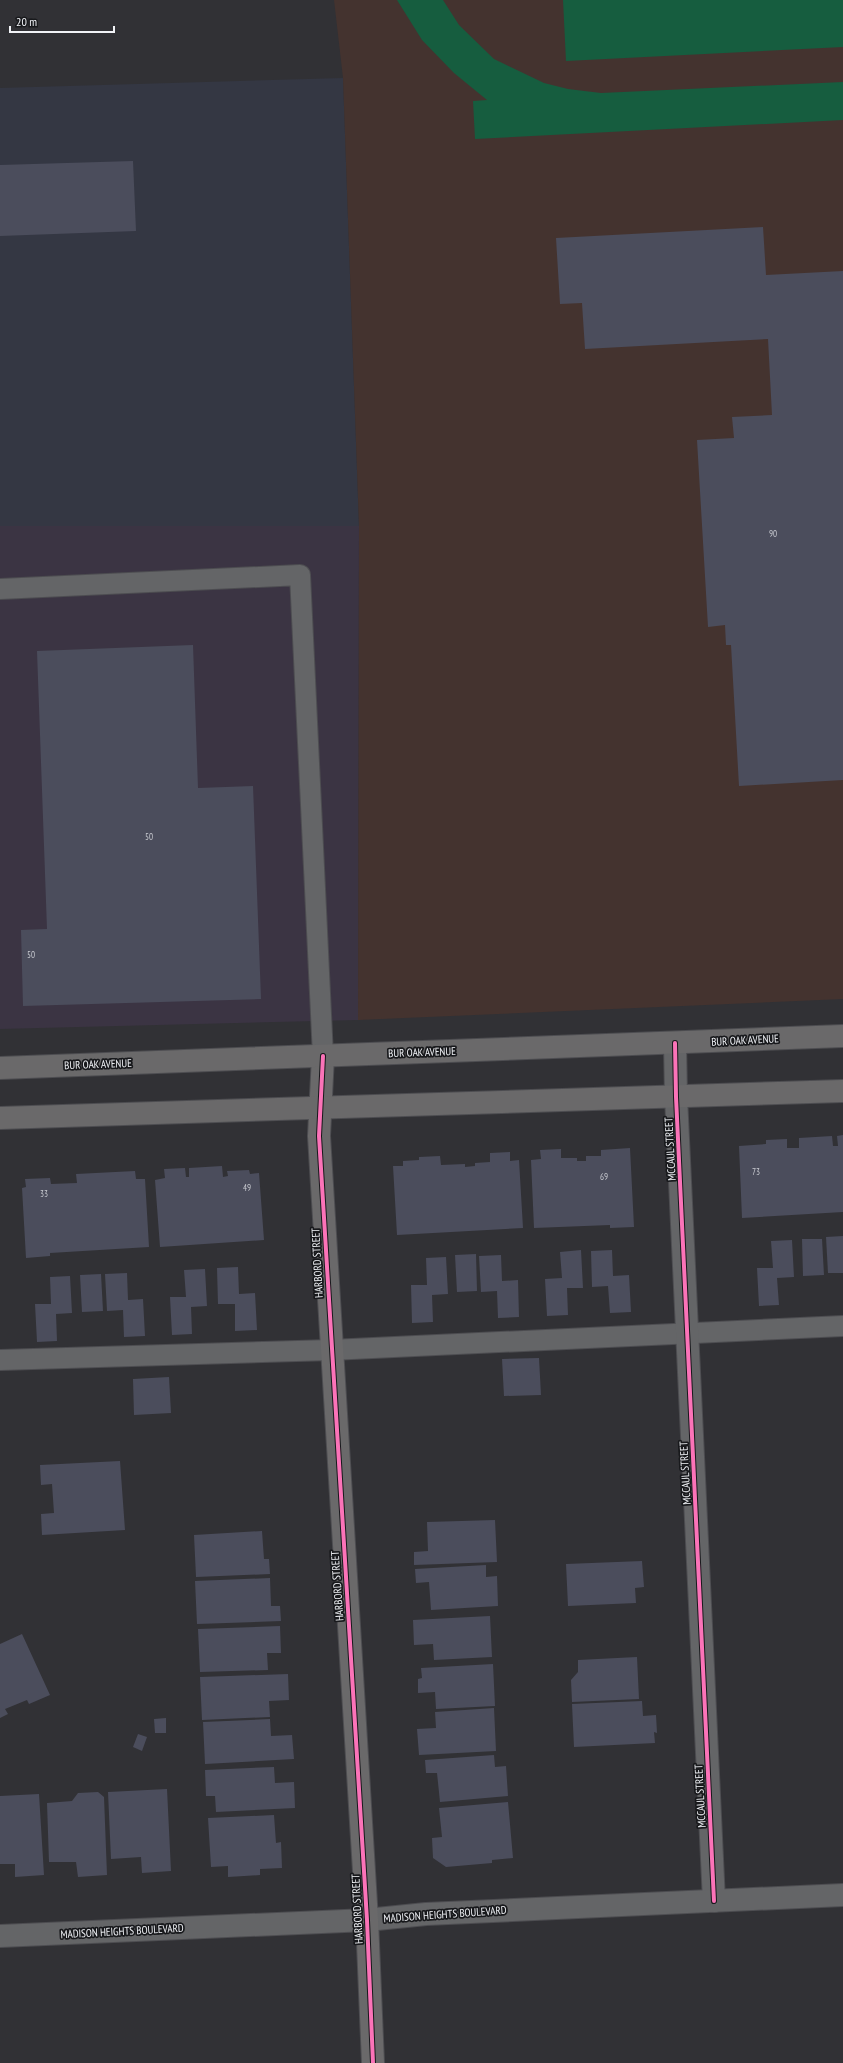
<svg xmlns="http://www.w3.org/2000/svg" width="843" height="2063" viewBox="0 0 843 2063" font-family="'PT Sans Narrow',sans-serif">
  <rect width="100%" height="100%" fill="#313135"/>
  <polygon fill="#3b3443" points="0,526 359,526 358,1020 0,1029"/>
  <polygon fill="#343743" points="343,78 359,526 0,526 0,88"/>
  <polygon fill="#44332f" points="334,0 843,0 843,999 358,1020 359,526 343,78"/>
  <g fill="#165d3f">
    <polygon points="397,0 443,0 459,25 494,59 544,83 568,89 601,93 843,82 843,120 475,139 473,101 487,100 454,73 422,40"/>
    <polygon points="563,0 843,0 843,47 566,61"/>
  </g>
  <g fill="#4b4d5c">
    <polygon points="133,161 136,231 0,236 0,165"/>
    <polygon points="763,227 766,275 843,271 843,780 739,786 731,645 726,645 725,625 708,627 697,440 734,438 732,417 772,415 768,339 585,349 582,303 560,304 556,238"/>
    <polygon points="193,645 198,788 253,786 261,999 23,1006 21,930 47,929 37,651"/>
    <polygon points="843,1135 843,1212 742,1218 739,1146 766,1144 766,1140 787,1139 787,1148 799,1148 799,1138 832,1136 833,1146 838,1146 837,1136"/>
    <polygon points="630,1148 634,1227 610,1228 610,1225 534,1228 531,1160 541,1159 540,1150 561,1149 561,1158 577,1158 577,1161 586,1161 586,1156 601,1156 601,1150"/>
    <polygon points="510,1152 510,1161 519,1160 523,1228 397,1235 393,1166 403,1166 403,1161 419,1160 419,1157 440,1156 441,1165 465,1164 465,1167 475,1166 475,1163 490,1162 490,1153"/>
    <polygon points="222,1166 223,1177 228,1176 227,1171 249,1170 250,1174 259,1173 264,1240 160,1247 155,1180 165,1178 164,1169 185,1168 186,1177 189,1177 189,1168"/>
    <polygon points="135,1171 136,1179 145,1179 149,1247 50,1253 50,1256 26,1258 22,1188 26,1187 25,1179 50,1178 51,1184 77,1183 76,1174"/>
    <polygon points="843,1236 843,1273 828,1273 826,1237"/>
    <polygon points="802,1239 822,1239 824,1275 803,1276"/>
    <polygon points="792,1240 794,1277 777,1278 779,1305 759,1306 757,1268 773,1268 771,1241"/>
    <polygon points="581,1250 583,1288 567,1288 568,1315 547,1316 545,1279 562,1278 560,1252"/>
    <polygon points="612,1250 613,1276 629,1275 631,1312 610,1313 608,1286 592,1287 591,1251"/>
    <polygon points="476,1254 477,1291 457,1292 455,1255"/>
    <polygon points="501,1255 502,1281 518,1280 519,1317 498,1318 497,1291 481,1292 479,1256"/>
    <polygon points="446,1257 448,1294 432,1295 433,1322 412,1323 411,1285 427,1285 426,1258"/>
    <polygon points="238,1267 239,1294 255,1293 257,1330 235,1331 235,1304 218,1304 217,1268"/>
    <polygon points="205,1269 207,1306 191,1307 192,1334 172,1335 170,1297 186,1297 184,1270"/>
    <polygon points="127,1273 128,1300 143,1299 145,1336 124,1337 123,1310 107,1311 105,1274"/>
    <polygon points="101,1274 103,1311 82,1312 80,1275"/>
    <polygon points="70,1276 72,1313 56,1314 57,1341 37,1342 35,1304 51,1304 50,1277"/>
    <polygon points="539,1358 541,1395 504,1396 502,1359"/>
    <polygon points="169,1377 171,1413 134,1415 133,1379"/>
    <polygon points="120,1461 125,1530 42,1535 41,1514 54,1513 52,1484 41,1485 40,1465"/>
    <polygon points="495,1520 497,1562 414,1565 414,1552 428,1551 427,1522"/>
    <polygon points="262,1531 264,1559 269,1559 270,1574 196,1577 194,1535"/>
    <polygon points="642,1561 644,1587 635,1588 636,1603 568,1606 566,1564"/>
    <polygon points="486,1565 486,1577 497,1576 498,1606 431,1610 429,1582 416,1583 415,1569"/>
    <polygon points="270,1578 271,1606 280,1606 281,1621 197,1624 195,1581"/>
    <polygon points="490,1616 492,1657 434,1660 433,1644 414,1645 413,1620"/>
    <polygon points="280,1626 281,1653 267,1653 268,1670 200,1672 198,1629"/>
    <polygon points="22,1634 50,1695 29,1704 27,1700 5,1709 8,1714 0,1718 0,1644"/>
    <polygon points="637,1657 639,1699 572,1702 571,1680 578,1672 578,1660"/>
    <polygon points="493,1664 495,1706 436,1709 435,1692 418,1693 418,1679 422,1678 421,1668"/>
    <polygon points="288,1674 289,1700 269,1701 270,1717 202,1720 200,1677"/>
    <polygon points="642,1701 643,1716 656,1715 657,1733 654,1732 655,1743 574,1747 572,1704"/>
    <polygon points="494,1708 496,1751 419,1755 417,1729 436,1728 435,1712"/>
    <polygon points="166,1718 166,1733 155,1733 154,1719"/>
    <polygon points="270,1719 271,1736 292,1735 294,1759 205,1764 203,1722"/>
    <polygon points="138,1734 147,1737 142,1751 133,1747"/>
    <polygon points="494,1755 495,1767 506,1766 508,1796 440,1802 437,1773 426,1773 425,1760"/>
    <polygon points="274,1767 275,1783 294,1782 295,1808 216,1812 215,1796 206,1796 205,1770"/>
    <polygon points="167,1789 171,1871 142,1873 141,1857 111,1859 108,1792"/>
    <polygon points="98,1792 104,1797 107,1875 78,1877 76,1862 49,1862 47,1803 72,1801 78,1793"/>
    <polygon points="39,1794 44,1875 15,1877 15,1864 0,1864 0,1796"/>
    <polygon points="508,1802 513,1858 492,1860 492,1863 446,1867 433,1858 432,1838 442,1837 439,1808"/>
    <polygon points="274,1815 276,1843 281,1842 282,1868 260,1869 260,1875 228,1877 228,1866 211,1867 208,1818"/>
  </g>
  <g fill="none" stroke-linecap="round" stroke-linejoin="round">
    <g stroke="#4d4d51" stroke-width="22">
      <g id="lane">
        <polyline points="0,589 300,575 323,1056"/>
        <polyline points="0,1360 331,1350 843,1326"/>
      </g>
    </g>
    <g stroke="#4d4d51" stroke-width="24">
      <g id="street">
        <polyline points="675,1043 676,1097 714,1901"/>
        <polyline points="0,1936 367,1920 426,1914 843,1895"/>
      </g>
    </g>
    <g stroke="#4d4d51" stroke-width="24">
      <g id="secondary">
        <polyline points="323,1056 319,1136 367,1920 373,2063"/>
        <polyline points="0,1068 843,1036"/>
        <polyline points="0,1118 843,1091"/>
      </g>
    </g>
    <use href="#lane" stroke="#646567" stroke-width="20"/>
    <use href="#street" stroke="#646567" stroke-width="22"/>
    <use href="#secondary" stroke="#6a696a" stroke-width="22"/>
    <g stroke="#18191c" stroke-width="6">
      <g id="cycleway">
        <polyline points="675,1043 676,1097 714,1901"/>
        <polyline points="323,1056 319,1136 367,1920 373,2063"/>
      </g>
    </g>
    <use href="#cycleway" stroke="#fb73b8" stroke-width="4"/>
  </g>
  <g text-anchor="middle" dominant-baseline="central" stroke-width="3.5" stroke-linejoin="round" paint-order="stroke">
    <g font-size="9" fill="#c8cad0">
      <text x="773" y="533">90</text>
      <text x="149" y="836">50</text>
      <text x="31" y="954">50</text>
      <text x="756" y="1171">73</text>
      <text x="604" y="1176">69</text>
      <text x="247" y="1187">49</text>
      <text x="44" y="1193">33</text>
    </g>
    <g font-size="11" fill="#f1f3f7" stroke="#18191c">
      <text transform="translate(745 1040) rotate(-3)">BUR OAK AVENUE</text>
      <text transform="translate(422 1052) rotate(-2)">BUR OAK AVENUE</text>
      <text transform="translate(98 1064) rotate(-2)">BUR OAK AVENUE</text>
      <text transform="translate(670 1149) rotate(-93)">MCCAUL STREET</text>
      <text transform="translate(317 1263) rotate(-93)">HARBORD STREET</text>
      <text transform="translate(685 1473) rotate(-93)">MCCAUL STREET</text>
      <text transform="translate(337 1586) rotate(-94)">HARBORD STREET</text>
      <text transform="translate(700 1796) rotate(-93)">MCCAUL STREET</text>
      <text transform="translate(357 1909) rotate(-93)">HARBORD STREET</text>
      <text transform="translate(445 1914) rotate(-4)">MADISON HEIGHTS BOULEVARD</text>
      <text transform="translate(122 1931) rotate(-3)">MADISON HEIGHTS BOULEVARD</text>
    </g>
  </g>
  <path d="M10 26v6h104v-6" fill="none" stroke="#f1f3f7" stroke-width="2"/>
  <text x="16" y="26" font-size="12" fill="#f1f3f7" stroke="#18191c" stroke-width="3" paint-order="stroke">20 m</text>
</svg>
